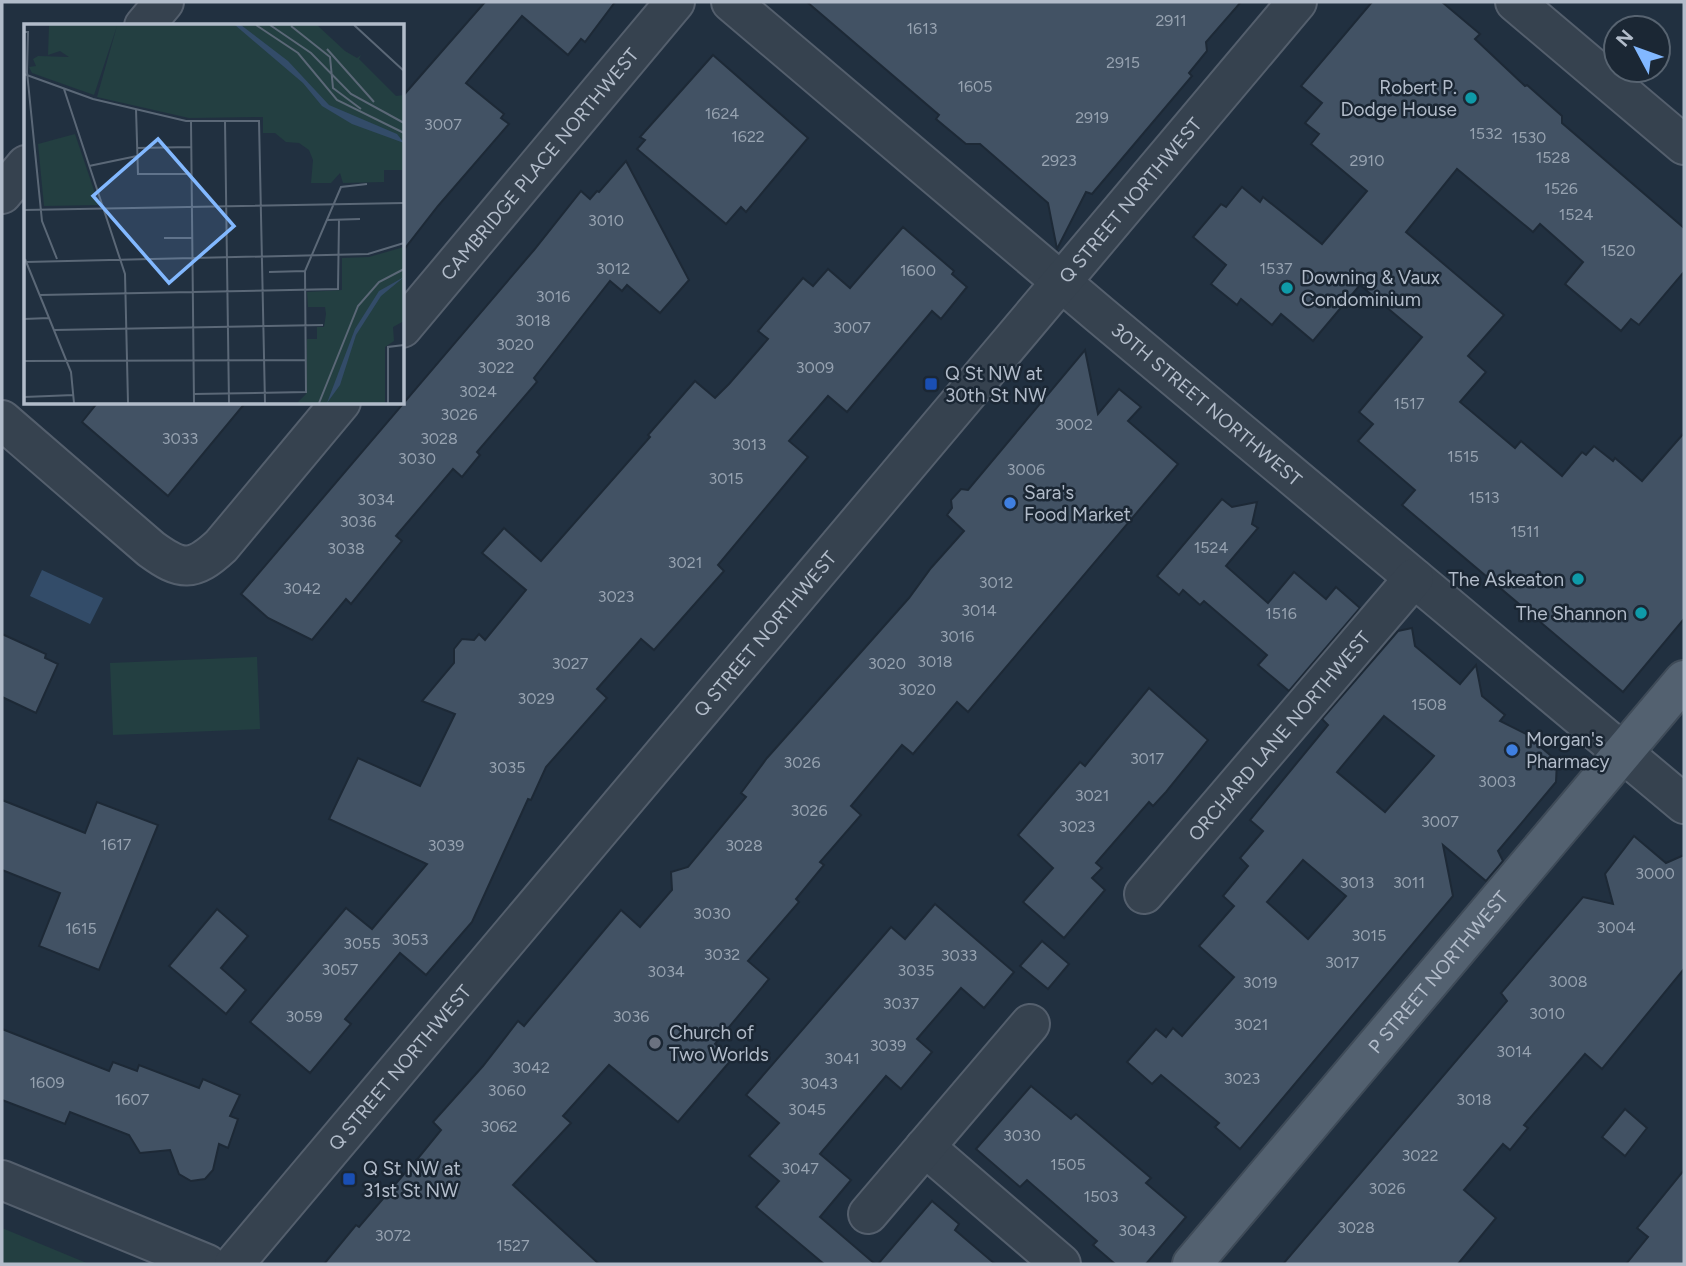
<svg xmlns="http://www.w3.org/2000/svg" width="1686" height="1266" viewBox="0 0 1686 1266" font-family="Figtree,sans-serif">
  <rect width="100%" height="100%" fill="#213040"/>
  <g fill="#233f41">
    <polygon points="257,657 260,729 113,735 110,663"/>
    <polygon points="2,1228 89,1264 2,1264"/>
  </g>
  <polygon fill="#334c69" points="42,570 103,598 90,624 30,596"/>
  <g fill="#425264" stroke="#1d2936" stroke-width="2" fill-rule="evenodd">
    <polygon points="485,2 615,2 585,42 581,39 568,55 522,16 466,83 504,114 501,118 509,124 438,206 402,252 402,97"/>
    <polygon points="807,2 1241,2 1206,42 1207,51 1189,73 1192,76 1092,194 1086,192 1057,249 1048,203 980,144 966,144 936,119 939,115"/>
    <polygon points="1372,2 1442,2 1480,34 1475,39 1525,86 1527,85 1562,116 1562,123 1684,228 1684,272 1639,325 1631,319 1621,331 1565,284 1583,262 1540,224 1533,232 1457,169 1406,232 1504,315 1468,356 1486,372 1460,402 1515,448 1521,441 1562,476 1582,452 1586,455 1594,446 1613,461 1615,458 1642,481 1684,433 1684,619 1623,692 1402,505 1415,490 1358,441 1373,424 1359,412 1422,337 1360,285 1313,341 1281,314 1272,325 1241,299 1237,305 1211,284 1226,265 1193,237 1221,204 1226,207 1242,187 1260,202 1263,197 1322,244 1367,191 1311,144 1319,134 1305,123 1322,103 1301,86"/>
    <polygon points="713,55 808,138 746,212 741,207 726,224 637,149 645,140 640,137"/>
    <polygon points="626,161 689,280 660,313 627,285 622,291 610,281 534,378 537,382 477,452 480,455 462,477 453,469 396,536 402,541 351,604 346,599 312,640 268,618 241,594 534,250 581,191 590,199 597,191 599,192"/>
    <polygon points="903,227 954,271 952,274 967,287 941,319 932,311 847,412 828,396 789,441 808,457 718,565 724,571 654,650 641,639 597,689 607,698 546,767 531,800 528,799 472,922 426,975 400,953 345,1019 351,1024 310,1073 250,1022 346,908 372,929 427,864 329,819 358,758 420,786 455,714 422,701 454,663 454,649 462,639 474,640 479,634 485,640 526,590 482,553 504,528 541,561 650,437 648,435 695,381 715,398 729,384 768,339 758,331 803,278 813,286 828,269 850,288"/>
    <polygon points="1085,350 1098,414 1119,389 1141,407 1128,421 1178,464 968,712 957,702 913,754 902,745 851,806 861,815 820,862 824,865 796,899 799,902 748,961 769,979 715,1044 732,1059 678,1122 609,1065 563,1116 571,1123 513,1185 599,1264 324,1264 356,1225 359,1227 410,1167 432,1176 415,1162 441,1130 433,1122 483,1066 518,1021 524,1026 621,910 640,927 672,890 671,872 688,867 746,797 741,793 767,758 909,598 931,568 964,531 947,515 952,508 951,500 961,489 968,490"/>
    <polygon points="98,402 246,402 168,496 82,422"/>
    <polygon points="1222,499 1232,507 1257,502 1252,524 1258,528 1226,566 1268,603 1294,572 1326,599 1336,587 1360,608 1289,691 1258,665 1267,655 1204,601 1200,605 1183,590 1179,595 1157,576"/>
    <path d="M 1412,628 L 1415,646 L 1460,684 L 1476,665 L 1482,696 L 1505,715 L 1500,721 L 1532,737 L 1535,742 L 1557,761 L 1556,782 L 1498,851 L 1503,861 L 1486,881 L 1443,845 L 1453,896 L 1240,1149 L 1215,1127 L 1219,1123 L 1161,1075 L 1152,1084 L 1127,1062 L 1156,1029 L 1166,1037 L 1173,1028 L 1182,1036 L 1234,977 L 1199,946 L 1234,906 L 1223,896 L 1248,866 L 1240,858 L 1263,831 L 1250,820 L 1328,725 L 1322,719 L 1398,631 ZM 1384,716 L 1434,756 L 1385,812 L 1337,772 ZM 1303,860 L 1346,896 L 1308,939 L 1267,902 Z"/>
    <polygon points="2,634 46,654 45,658 58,664 36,713 2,697"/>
    <polygon points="1149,688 1208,740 1166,792 1153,806 1149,802 1096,863 1102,868 1092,878 1105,890 1064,938 1023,902 1053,868 1018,835 1080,762 1085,766"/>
    <polygon points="2,800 85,833 97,802 158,825 99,970 39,946 60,893 2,870"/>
    <polygon points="1634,836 1666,863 1684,855 1684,969 1602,1069 1585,1054 1524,1125 1528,1128 1510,1150 1503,1144 1464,1190 1496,1218 1458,1264 1283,1264 1507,1001 1501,993 1583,897 1613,904 1605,874"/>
    <polygon points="935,904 1014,972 984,1008 961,988 917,1039 932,1052 901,1089 886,1076 820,1154 851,1180 820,1217 875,1264 824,1264 756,1207 779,1181 749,1156 779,1123 746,1095 891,927 905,939"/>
    <polygon points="217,909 248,936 221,968 246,990 226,1014 169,966"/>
    <polygon points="1042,941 1069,964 1048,989 1020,966"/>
    <polygon points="2,1029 109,1071 113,1062 137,1071 139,1065 199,1088 203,1079 240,1095 230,1116 238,1119 228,1148 219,1144 213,1170 205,1179 191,1181 179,1174 170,1150 140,1153 129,1135 70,1112 65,1124 2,1100"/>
    <polygon points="1031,1086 1071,1119 1076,1114 1151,1178 1146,1183 1186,1217 1146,1264 1115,1264 1093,1245 1097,1241 1027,1180 1020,1187 976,1149"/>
    <polygon points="1625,1109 1647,1128 1625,1156 1602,1137"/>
    <polygon points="1684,1170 1684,1264 1626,1264 1648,1237 1637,1228"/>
    <polygon points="932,1201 959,1224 955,1230 995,1264 878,1264"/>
  </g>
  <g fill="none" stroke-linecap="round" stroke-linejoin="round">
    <g stroke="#545f6d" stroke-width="42">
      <g id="minor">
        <path id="s1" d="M 731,2 L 1099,314 L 1684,804"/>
        <polyline points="1515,2 1684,145"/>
        <polyline points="144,26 164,2"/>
        <polyline points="2,194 26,165"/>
        <path id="s2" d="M 402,328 L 675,2"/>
        <path d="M 2,420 L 151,549 C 181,571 193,572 221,546 L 341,402"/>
        <path id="s3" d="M 1144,894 L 1414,578"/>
        <polyline points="925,1147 1061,1264"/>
        <polyline points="2,1180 207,1264"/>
        <polyline points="868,1214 1030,1024"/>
        <path id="s4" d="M 234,1264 L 1297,2"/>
      </g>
    </g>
    <g stroke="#3f4b58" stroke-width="42">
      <g id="major">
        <path id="s5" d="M 1192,1264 L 1684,680"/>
      </g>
    </g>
    <use href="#minor" stroke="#36424f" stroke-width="38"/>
    <use href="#major" stroke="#536170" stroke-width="38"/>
  </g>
  <g fill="#0f9aa8" stroke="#1b2734" stroke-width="2.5">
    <circle cx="1471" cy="98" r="7"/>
    <circle cx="1287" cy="288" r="7"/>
    <circle cx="1578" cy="579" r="7"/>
    <circle cx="1641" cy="613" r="7"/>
  </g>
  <g fill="#1a4fb4" stroke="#1b2734" stroke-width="2.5">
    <rect x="924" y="377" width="14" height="14" rx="3.5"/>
    <rect x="342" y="1172" width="14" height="14" rx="3.5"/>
  </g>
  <g fill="#3f7fe0" stroke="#1b2734" stroke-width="2.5">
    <circle cx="1010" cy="503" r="7"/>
    <circle cx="1512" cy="750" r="7"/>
  </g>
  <circle fill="#6b7280" stroke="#1b2734" stroke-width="2.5" cx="655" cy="1043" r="7"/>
  <g text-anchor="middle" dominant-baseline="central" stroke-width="5" stroke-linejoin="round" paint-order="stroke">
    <g font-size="16" fill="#96a2b0">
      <text x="1171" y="20">2911</text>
      <text x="922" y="28">1613</text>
      <text x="1123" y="62">2915</text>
      <text x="975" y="86">1605</text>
      <text x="722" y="113">1624</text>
      <text x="1092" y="117">2919</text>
      <text x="443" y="124">3007</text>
      <text x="1486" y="133">1532</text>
      <text x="748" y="136">1622</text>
      <text x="1529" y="137">1530</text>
      <text x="1553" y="157">1528</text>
      <text x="1059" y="160">2923</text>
      <text x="1367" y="160">2910</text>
      <text x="1561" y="188">1526</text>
      <text x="1576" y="214">1524</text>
      <text x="606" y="220">3010</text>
      <text x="1618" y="250">1520</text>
      <text x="613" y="268">3012</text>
      <text x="1276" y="268">1537</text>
      <text x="918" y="270">1600</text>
      <text x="553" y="296">3016</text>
      <text x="533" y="320">3018</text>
      <text x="852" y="327">3007</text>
      <text x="515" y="344">3020</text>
      <text x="496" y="367">3022</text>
      <text x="815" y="367">3009</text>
      <text x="478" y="391">3024</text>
      <text x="1409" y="403">1517</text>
      <text x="459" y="414">3026</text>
      <text x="1074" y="424">3002</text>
      <text x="180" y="438">3033</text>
      <text x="439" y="438">3028</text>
      <text x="749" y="444">3013</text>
      <text x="1463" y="456">1515</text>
      <text x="417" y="458">3030</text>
      <text x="1026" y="469">3006</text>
      <text x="726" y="478">3015</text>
      <text x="1484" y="497">1513</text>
      <text x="376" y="499">3034</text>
      <text x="358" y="521">3036</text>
      <text x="1525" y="531">1511</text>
      <text x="1211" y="547">1524</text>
      <text x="346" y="548">3038</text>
      <text x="685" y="562">3021</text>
      <text x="996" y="582">3012</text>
      <text x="302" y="588">3042</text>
      <text x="616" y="596">3023</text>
      <text x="979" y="610">3014</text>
      <text x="1281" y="613">1516</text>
      <text x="957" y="636">3016</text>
      <text x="935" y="661">3018</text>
      <text x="570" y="663">3027</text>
      <text x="887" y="663">3020</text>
      <text x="917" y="689">3020</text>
      <text x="536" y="698">3029</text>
      <text x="1429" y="704">1508</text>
      <text x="1147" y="758">3017</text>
      <text x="802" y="762">3026</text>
      <text x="507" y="767">3035</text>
      <text x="1497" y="781">3003</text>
      <text x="1092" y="795">3021</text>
      <text x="809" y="810">3026</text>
      <text x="1440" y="821">3007</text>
      <text x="1077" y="826">3023</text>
      <text x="116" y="844">1617</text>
      <text x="446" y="845">3039</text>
      <text x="744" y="845">3028</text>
      <text x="1655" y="873">3000</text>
      <text x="1357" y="882">3013</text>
      <text x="1409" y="882">3011</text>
      <text x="712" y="913">3030</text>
      <text x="1616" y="927">3004</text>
      <text x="81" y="928">1615</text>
      <text x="1369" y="935">3015</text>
      <text x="410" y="939">3053</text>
      <text x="362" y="943">3055</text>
      <text x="722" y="954">3032</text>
      <text x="959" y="955">3033</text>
      <text x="1342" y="962">3017</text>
      <text x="340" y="969">3057</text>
      <text x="916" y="970">3035</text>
      <text x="666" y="971">3034</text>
      <text x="1568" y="981">3008</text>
      <text x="1260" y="982">3019</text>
      <text x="901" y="1003">3037</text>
      <text x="1547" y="1013">3010</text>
      <text x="304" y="1016">3059</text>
      <text x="631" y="1016">3036</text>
      <text x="1251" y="1024">3021</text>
      <text x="888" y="1045">3039</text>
      <text x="1514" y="1051">3014</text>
      <text x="842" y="1058">3041</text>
      <text x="531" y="1067">3042</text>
      <text x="1242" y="1078">3023</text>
      <text x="47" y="1082">1609</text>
      <text x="819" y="1083">3043</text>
      <text x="507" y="1090">3060</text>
      <text x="132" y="1099">1607</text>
      <text x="1474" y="1099">3018</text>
      <text x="807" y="1109">3045</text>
      <text x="499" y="1126">3062</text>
      <text x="1022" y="1135">3030</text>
      <text x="1420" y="1155">3022</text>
      <text x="1068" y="1164">1505</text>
      <text x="800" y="1168">3047</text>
      <text x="1387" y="1188">3026</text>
      <text x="1101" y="1196">1503</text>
      <text x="1356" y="1227">3028</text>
      <text x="1137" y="1230">3043</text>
      <text x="393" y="1235">3072</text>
      <text x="513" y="1245">1527</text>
    </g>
    <g font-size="19" fill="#b2bcca" stroke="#1b2734" text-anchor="start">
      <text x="1457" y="87" text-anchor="end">Robert P.<tspan x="1457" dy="22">Dodge House</tspan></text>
      <text x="1301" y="277">Downing &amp; Vaux<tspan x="1301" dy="22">Condominium</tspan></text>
      <text x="945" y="373">Q St NW at<tspan x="945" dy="22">30th St NW</tspan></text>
      <text x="1024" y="492">Sara's<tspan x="1024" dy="22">Food Market</tspan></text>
      <text x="1564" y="579" text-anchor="end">The Askeaton</text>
      <text x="1627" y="613" text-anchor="end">The Shannon</text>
      <text x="1526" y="739">Morgan's<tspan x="1526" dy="22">Pharmacy</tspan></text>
      <text x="669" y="1032">Church of<tspan x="669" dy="22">Two Worlds</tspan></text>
      <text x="363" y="1168">Q St NW at<tspan x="363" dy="22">31st St NW</tspan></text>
    </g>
    <g font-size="19" fill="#b2bcca" stroke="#1b2734">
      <text stroke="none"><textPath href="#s2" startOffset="214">CAMBRIDGE PLACE NORTHWEST</textPath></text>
      <text stroke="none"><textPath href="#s4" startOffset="1391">Q STREET NORTHWEST</textPath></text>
      <text stroke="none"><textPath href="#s1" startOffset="623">30TH STREET NORTHWEST</textPath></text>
      <text stroke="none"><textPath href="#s4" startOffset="824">Q STREET NORTHWEST</textPath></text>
      <text stroke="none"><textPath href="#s3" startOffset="208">ORCHARD LANE NORTHWEST</textPath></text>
      <text stroke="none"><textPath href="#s5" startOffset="382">P STREET NORTHWEST</textPath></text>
      <text stroke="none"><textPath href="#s4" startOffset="257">Q STREET NORTHWEST</textPath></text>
    </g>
  </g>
  <g transform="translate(24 24)">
    <rect width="380" height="380" fill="#213040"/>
    <path d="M 25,1 L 293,1 L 321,27 L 333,34 L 337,31 L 335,35 L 372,72 L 380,71 L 380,146 L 360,146 L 360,158 L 319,159 L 316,149 L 307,159 L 287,159 L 289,136 L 285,126 L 275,119 L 262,118 L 251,109 L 239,109 L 239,93 L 165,94 L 73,73 L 93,2 L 70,71 L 8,49 L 5,43 L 12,42 L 9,35 L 14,32 L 45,33 L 36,27 L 24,31 ZM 51,110 L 75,181 L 20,182 L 14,120 ZM 380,223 L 380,297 L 369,303 L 370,317 L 361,323 L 361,379 L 273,379 L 282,370 L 283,315 L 293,315 L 293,303 L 300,303 L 302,290 L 301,283 L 284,283 L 283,268 L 318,266 L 318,234 L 345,233 Z" fill="#233f41"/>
    <path d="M 211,1 L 217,1 L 264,37 L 305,81 L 373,110 L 380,119 L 328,100 L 298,82 L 279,59 ZM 380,253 L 357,272 L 332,311 L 316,361 L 303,379 L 331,305 L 355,267 Z" fill="#334c69"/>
    <path fill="none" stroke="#5b6877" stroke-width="2" d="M 232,1 L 274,29 L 313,76 L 380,109M 246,1 L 287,29 L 327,70 L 380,99M 330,1 L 380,47M 267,2 L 306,33 L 309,64 L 337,85M 0,8 L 4,8 L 3,48 L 18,197 L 33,235M 303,25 L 350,78M 0,50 L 69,75 L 162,97 L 235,97 L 241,379M 40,65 L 101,250 L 104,379M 112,85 L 114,150 L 167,150M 167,97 L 170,379M 201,97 L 205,379M 113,124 L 167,123M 65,142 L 113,132M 0,186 L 380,179M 303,196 L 336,195M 140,214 L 168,214M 1,235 L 47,348 L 50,379M 2,238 L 344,230 L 380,219M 245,248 L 281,247M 16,271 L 314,265 L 315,196M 0,295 L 25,294M 30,306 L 299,301M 0,337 L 281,336M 170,370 L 282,368 L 281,247 L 317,163 L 343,160M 0,373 L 50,371M 295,379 L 334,282 L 355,258 L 380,245M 364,379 L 364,323 L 380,321"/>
    <path fill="#82b8ff" fill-opacity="0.15" stroke="#82b8ff" stroke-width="3.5" d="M 134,115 L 210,202 L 145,259 L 69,172 Z"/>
    <rect width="380" height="380" fill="none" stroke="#b2bcca" stroke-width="3.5"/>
  </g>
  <rect width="1686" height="1266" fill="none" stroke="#b2bcca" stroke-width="7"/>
  <g transform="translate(1637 49) rotate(311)"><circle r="33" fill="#1b2734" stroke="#576370" stroke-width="2"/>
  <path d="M0-5L12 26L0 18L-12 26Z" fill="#82b8ff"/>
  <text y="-10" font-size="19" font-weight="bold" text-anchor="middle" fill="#b2bcca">N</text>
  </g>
</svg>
